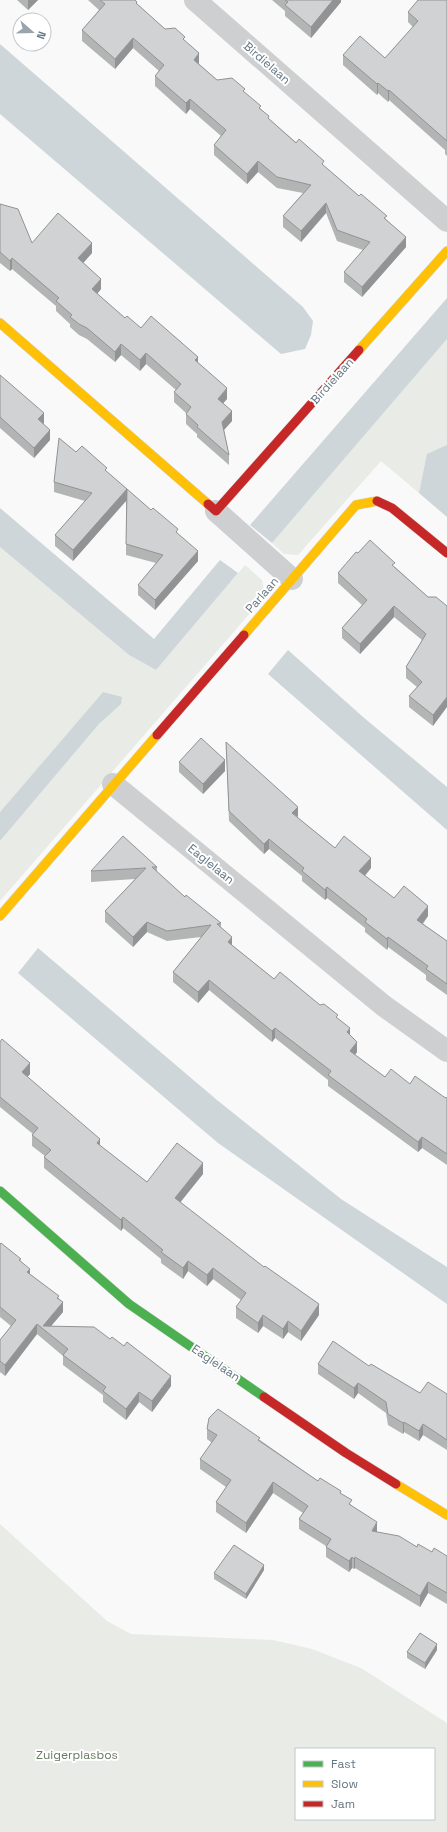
<svg xmlns="http://www.w3.org/2000/svg" width="447" height="1832" viewBox="0 0 447 1832" font-family="'Space Grotesk',sans-serif">
  <rect width="100%" height="100%" fill="#f9f9f9"/>
  <g fill="#e8ebe6" fill-rule="evenodd">
    <polygon points="447,339 447,503 423,475 419,493 381,461 298,555 284,554 272,543"/>
    <polygon points="0,547 129,655 156,670 245,565 262,580 265,596 0,901 0,841 99,724 120,704 103,692 0,812"/>
    <path d="M 0,1524 L 107,1621 L 131,1634 L 273,1640 L 312,1649 L 361,1668 L 447,1723 L 447,1832 L 0,1832 ZM 296,1749 L 434,1749 L 434,1819 L 296,1819 Z"/>
  </g>
  <g fill="#ced6d9">
    <polygon points="0,44 303,307 313,321 311,335 305,349 281,354 0,114"/>
    <polygon points="447,298 447,339 272,543 250,525"/>
    <polygon points="447,445 447,517 419,493 427,454"/>
    <polygon points="0,508 154,639 220,560 238,573 156,670 129,655 0,547"/>
    <polygon points="288,650 363,717 447,787 447,830 268,674"/>
    <polygon points="103,692 122,697 121,704 99,724 0,841 0,812"/>
    <polygon points="38,948 217,1100 341,1199 447,1267 447,1304 218,1143 18,973"/>
  </g>
  <g fill="none" stroke-linecap="round" stroke-linejoin="round">
    <g stroke="#d5d6d7" stroke-width="10">
      <polyline id="fast" points="0,1191 129,1304 264,1397"/>
    </g>
    <g stroke="#d5d6d7" stroke-width="10">
      <g id="slow">
        <polyline points="0,323 208,504"/>
        <polyline points="359,350 447,251"/>
        <polyline points="244,635 356,505 377,501"/>
        <polyline points="0,916 157,735"/>
        <polyline points="396,1484 447,1515"/>
      </g>
    </g>
    <g stroke="#d5d6d7" stroke-width="10">
      <g id="jam">
        <polyline points="377,501 392,508 447,553"/>
        <polyline points="208,504 216,511 359,350"/>
        <polyline points="157,735 244,635"/>
        <polyline points="264,1397 346,1453 396,1484"/>
      </g>
    </g>
    <g stroke="#cecfd0" stroke-width="22">
      <polyline points="195,0 447,221"/>
      <polyline points="216,511 292,579"/>
      <polyline points="113,784 384,1006 447,1051"/>
    </g>
    <use href="#fast" stroke="#4caf50" stroke-width="9"/>
    <use href="#slow" stroke="#ffc107" stroke-width="9"/>
    <use href="#jam" stroke="#c62828" stroke-width="9"/>
  </g>
  <g fill="#b3b5b5">
    <polygon points="17,0 38,0 28,10"/>
    <polygon points="88,0 135,0 137,5 165,29 185,41 199,64 217,80 245,93 261,109 269,119 387,220 406,247 362,297 344,282 344,272 363,250 337,241 326,213 301,242 283,227 283,216 303,193 277,188 258,172 247,184 214,155 214,145 221,136 190,109 186,114 155,86 155,76 159,71 133,48 115,69 82,41 82,30 99,10"/>
    <polygon points="272,0 341,0 341,2 311,38 285,16 285,11"/>
    <polygon points="447,0 447,156 445,154 445,150 389,100 388,102 378,93 377,95 343,65 343,55 385,58 413,27 408,22 408,12"/>
    <polygon points="0,204 32,243 92,253 83,263 101,289 97,294 125,318 198,363 227,399 223,403 232,421 224,430 229,455 229,465 197,437 197,434 186,424 186,413 174,402 174,392 176,390 146,364 140,371 121,355 115,362 87,339 79,335 70,327 70,324 56,311 56,306 12,269 10,271 0,263"/>
    <polygon points="0,375 44,423 43,424 50,440 34,458 0,428"/>
    <polygon points="76,452 107,472 178,534 198,561 155,610 138,595 138,585 156,563 126,555 126,500 73,561 55,546 55,535 85,501 54,492 54,482"/>
    <polygon points="358,553 395,567 428,597 436,597 433,726 409,707 409,696 417,687 406,678 406,667 422,640 394,617 360,654 342,638 342,628 362,605 338,583 338,573"/>
    <polygon points="226,742 297,817 335,848 371,868 365,876 394,898 428,916 423,924 447,941 447,995 426,980 426,975 388,947 387,950 365,932 365,928 327,898 325,900 302,881 302,876 269,849 264,854 229,821"/>
    <polygon points="179,762 225,771 203,794 179,772"/>
    <polygon points="157,867 157,872 185,897 221,923 221,928 232,945 274,979 320,1005 338,1019 350,1035 357,1052 355,1055 385,1077 410,1084 447,1098 447,1165 422,1148 418,1152 328,1086 328,1080 275,1038 272,1042 209,990 198,1003 173,982 173,972 201,937 167,941 147,932 133,947 105,922 105,911 135,879 91,882 91,871"/>
    <polygon points="0,1042 30,1074 27,1077 100,1146 147,1182 203,1174 180,1202 319,1315 301,1341 288,1332 283,1339 263,1326 258,1333 236,1318 236,1307 241,1300 213,1279 207,1286 188,1271 183,1279 161,1263 161,1259 123,1228 121,1231 44,1168 44,1157 45,1156 32,1146 32,1135 33,1134 0,1107 0,1108"/>
    <polygon points="0,1244 21,1261 30,1274 59,1298 63,1312 51,1326 171,1386 152,1412 139,1402 126,1420 103,1402 103,1395 63,1365 63,1356 37,1334 5,1376 0,1372 0,1340 11,1326 0,1317"/>
    <polygon points="318,1364 369,1366 420,1393 447,1394 447,1450 423,1435 419,1441 404,1432 403,1434 388,1425 386,1413 358,1393 354,1399 318,1374"/>
    <polygon points="207,1429 260,1440 318,1481 341,1494 352,1506 377,1532 432,1552 447,1556 447,1604 428,1593 420,1607 355,1568 354,1569 352,1568 349,1572 326,1557 326,1546 299,1529 299,1519 303,1513 273,1493 246,1533 216,1512 216,1502 226,1487 200,1469 200,1459 212,1443 207,1439"/>
    <polygon points="264,1570 246,1599 214,1579 214,1573"/>
    <polygon points="437,1650 425,1669 407,1658 407,1652"/>
  </g>
  <g fill="#929394">
    <polygon points="28,0 38,0 28,10"/>
    <polygon points="333,0 341,0 341,2 311,38 311,27"/>
    <polygon points="133,38 133,48 115,69 115,59"/>
    <polygon points="199,53 199,64 194,70 194,60"/>
    <polygon points="378,83 378,93 377,95 377,84"/>
    <polygon points="389,90 389,100 388,102 388,91"/>
    <polygon points="190,99 190,109 186,114 186,103"/>
    <polygon points="258,161 258,172 247,184 247,174"/>
    <polygon points="326,203 326,213 301,242 301,231"/>
    <polygon points="406,237 406,247 362,297 362,287"/>
    <polygon points="92,243 92,253 78,269 78,258"/>
    <polygon points="12,258 12,269 10,271 10,261"/>
    <polygon points="101,279 101,289 92,300 92,289"/>
    <polygon points="121,344 121,355 115,362 115,352"/>
    <polygon points="146,353 146,364 140,371 140,360"/>
    <polygon points="198,357 198,367 195,360"/>
    <polygon points="227,388 227,399 218,409 218,399"/>
    <polygon points="232,411 232,421 222,432 222,422"/>
    <polygon points="44,413 44,423 38,430 38,419"/>
    <polygon points="50,430 50,440 34,458 34,448"/>
    <polygon points="127,489 127,500 73,561 73,550"/>
    <polygon points="198,551 198,561 155,610 155,600"/>
    <polygon points="394,606 394,617 360,654 360,644"/>
    <polygon points="447,697 447,707 433,726 433,715"/>
    <polygon points="225,760 225,771 203,794 203,784"/>
    <polygon points="298,807 298,817 292,813"/>
    <polygon points="269,839 269,849 264,854 264,844"/>
    <polygon points="371,858 371,868 359,882 359,871"/>
    <polygon points="327,887 327,898 325,900 325,890"/>
    <polygon points="428,906 428,916 417,930 417,920"/>
    <polygon points="147,922 147,932 133,947 133,937"/>
    <polygon points="232,937 232,947 228,942"/>
    <polygon points="388,937 388,947 387,950 387,939"/>
    <polygon points="209,980 209,990 198,1003 198,992"/>
    <polygon points="275,1028 275,1038 272,1042 272,1031"/>
    <polygon points="350,1028 350,1038 347,1032"/>
    <polygon points="357,1042 357,1052 350,1061 350,1051"/>
    <polygon points="30,1063 30,1074 22,1083 22,1072"/>
    <polygon points="422,1137 422,1148 418,1152 418,1142"/>
    <polygon points="100,1139 100,1149 97,1143"/>
    <polygon points="203,1163 203,1174 175,1209 175,1198"/>
    <polygon points="123,1217 123,1228 121,1231 121,1220"/>
    <polygon points="188,1261 188,1271 183,1279 183,1268"/>
    <polygon points="213,1268 213,1279 207,1286 207,1275"/>
    <polygon points="30,1269 30,1279 27,1272"/>
    <polygon points="63,1302 63,1312 46,1332 43,1326"/>
    <polygon points="319,1304 319,1315 301,1341 301,1331"/>
    <polygon points="263,1315 263,1326 258,1333 258,1323"/>
    <polygon points="288,1321 288,1332 283,1339 283,1329"/>
    <polygon points="37,1324 37,1334 5,1376 5,1365"/>
    <polygon points="171,1376 171,1386 152,1412 152,1401"/>
    <polygon points="358,1383 358,1393 354,1399 354,1388"/>
    <polygon points="139,1392 139,1402 126,1420 126,1409"/>
    <polygon points="404,1422 404,1432 403,1434 403,1423"/>
    <polygon points="423,1424 423,1435 419,1441 419,1431"/>
    <polygon points="273,1482 273,1493 246,1533 246,1523"/>
    <polygon points="377,1522 377,1532 372,1531"/>
    <polygon points="352,1557 352,1568 349,1572 349,1561"/>
    <polygon points="355,1557 355,1568 354,1569 354,1559"/>
    <polygon points="264,1565 264,1570 246,1599 246,1594"/>
    <polygon points="428,1582 428,1593 420,1607 420,1596"/>
    <polygon points="437,1644 437,1650 425,1669 425,1663"/>
  </g>
  <g fill="#d0d2d3" stroke="#929394">
    <polygon points="100,0 135,0 137,2 136,3 165,29 175,28 185,37 183,39 199,53 194,60 217,80 232,78 245,89 243,91 261,106 259,108 269,116 268,118 296,143 299,139 324,161 322,164 359,196 361,194 387,216 384,218 406,237 362,287 344,272 370,242 337,230 326,203 301,231 283,216 311,185 277,177 258,161 247,174 214,145 226,130 190,99 186,103 155,76 164,65 133,38 115,59 82,30 105,4"/>
    <polygon points="285,0 333,0 311,27 285,5 288,2"/>
    <polygon points="418,0 447,0 447,141 389,90 388,91 378,83 377,84 343,55 360,36 385,58 418,21 408,12"/>
    <polygon points="0,204 18,209 32,243 58,213 92,243 78,258 101,279 92,289 125,318 127,316 141,328 151,316 198,357 195,360 227,388 218,399 232,411 222,422 229,455 197,427 198,425 186,414 191,407 174,392 181,384 146,353 140,360 121,344 115,352 87,328 79,324 70,317 72,315 56,301 59,298 12,258 10,261 0,252"/>
    <polygon points="0,375 44,413 38,419 50,430 34,448 0,417"/>
    <polygon points="59,438 76,452 82,446 107,468 105,470 127,489 73,550 55,535 92,493 54,482"/>
    <polygon points="127,489 151,510 153,508 178,529 176,532 198,551 155,600 138,585 163,555 126,544"/>
    <polygon points="370,540 395,563 392,565 428,597 436,597 447,606 447,697 433,715 409,696 422,682 406,667 426,634 394,606 360,644 342,628 367,600 338,573 356,552 358,553"/>
    <polygon points="201,738 225,760 203,784 179,762"/>
    <polygon points="226,742 298,807 292,813 335,848 344,836 371,858 359,871 394,898 404,886 428,906 417,920 447,941 447,984 426,969 428,966 388,937 387,939 365,922 367,919 327,887 325,890 302,871 304,868 269,839 264,844 229,811"/>
    <polygon points="123,836 157,867 152,867 185,897 186,895 221,923 217,924 232,937 228,942 274,979 280,972 320,1005 324,1004 338,1015 336,1017 350,1028 347,1032 357,1042 350,1051 385,1077 391,1069 410,1084 415,1076 444,1097 447,1098 447,1154 422,1137 418,1142 328,1075 331,1071 275,1028 272,1031 209,980 198,992 173,972 211,925 167,931 147,922 133,937 105,911 146,868 91,871"/>
    <polygon points="2,1039 30,1063 22,1072 100,1139 97,1143 147,1182 177,1143 203,1163 175,1198 264,1267 265,1266 319,1304 301,1331 288,1321 283,1329 263,1315 258,1323 236,1307 246,1293 213,1268 207,1275 188,1261 183,1268 161,1252 163,1250 123,1217 121,1220 44,1157 51,1150 32,1135 38,1128 0,1097 0,1042"/>
    <polygon points="1,1243 21,1259 19,1260 30,1269 27,1272 59,1296 57,1298 63,1302 43,1326 94,1327 110,1339 112,1337 124,1346 127,1342 171,1376 152,1401 139,1392 126,1409 103,1391 106,1387 63,1355 68,1349 37,1324 5,1365 0,1361 0,1340 16,1320 0,1307 0,1244"/>
    <polygon points="333,1341 369,1366 371,1364 420,1393 428,1382 447,1394 447,1440 423,1424 419,1431 404,1422 403,1423 388,1414 386,1402 358,1383 354,1388 318,1364"/>
    <polygon points="218,1409 260,1438 258,1440 318,1481 320,1478 341,1491 340,1493 352,1500 349,1504 377,1522 372,1531 399,1536 417,1547 418,1544 432,1552 434,1548 447,1556 447,1593 428,1582 420,1596 355,1557 354,1559 352,1557 349,1561 326,1547 331,1539 299,1519 308,1506 273,1482 246,1523 216,1502 231,1480 200,1459 217,1435 207,1429 209,1418"/>
    <polygon points="234,1545 264,1565 246,1594 214,1573"/>
    <polygon points="420,1633 437,1644 425,1663 407,1652"/>
  </g>
  <g text-anchor="middle" dominant-baseline="central" stroke-width="4" stroke-linejoin="round" paint-order="stroke">
    <g font-size="12" fill="#657683" stroke="#fff">
      <text transform="translate(267 63) rotate(41)">Birdielaan</text>
      <text transform="translate(332 381) rotate(-48)">Birdielaan</text>
      <text transform="translate(262 595) rotate(-49)">Parlaan</text>
      <text transform="translate(211 864) rotate(39)">Eaglelaan</text>
      <text transform="translate(216 1363) rotate(34)">Eaglelaan</text>
    </g>
    <g font-size="12" fill="#687a64" stroke="#fff">
      <text x="77" y="1755">Zuigerplasbos</text>
    </g>
  </g>
  <rect x="295" y="1748" width="140" height="72" fill="#ffffff" stroke="#c1c8cd"/>
  <rect x="303" y="1761" width="20" height="6" fill="#4caf50" stroke="#c1c8cd"/>
  <text x="331" y="1768" font-size="12" fill="#657683">Fast</text>
  <rect x="303" y="1781" width="20" height="6" fill="#ffc107" stroke="#c1c8cd"/>
  <text x="331" y="1788" font-size="12" fill="#657683">Slow</text>
  <rect x="303" y="1801" width="20" height="6" fill="#c62828" stroke="#c1c8cd"/>
  <text x="331" y="1808" font-size="12" fill="#657683">Jam</text>
  <g transform="translate(32 32) rotate(110)"><circle r="19" fill="#ffffff" stroke="#c1c8cd"/>
  <path d="M0-3L7 15L0 10L-7 15Z" fill="#99a4ac"/>
  <text y="-6" font-size="11" font-weight="bold" text-anchor="middle" fill="#657683">N</text>
  </g>
</svg>
